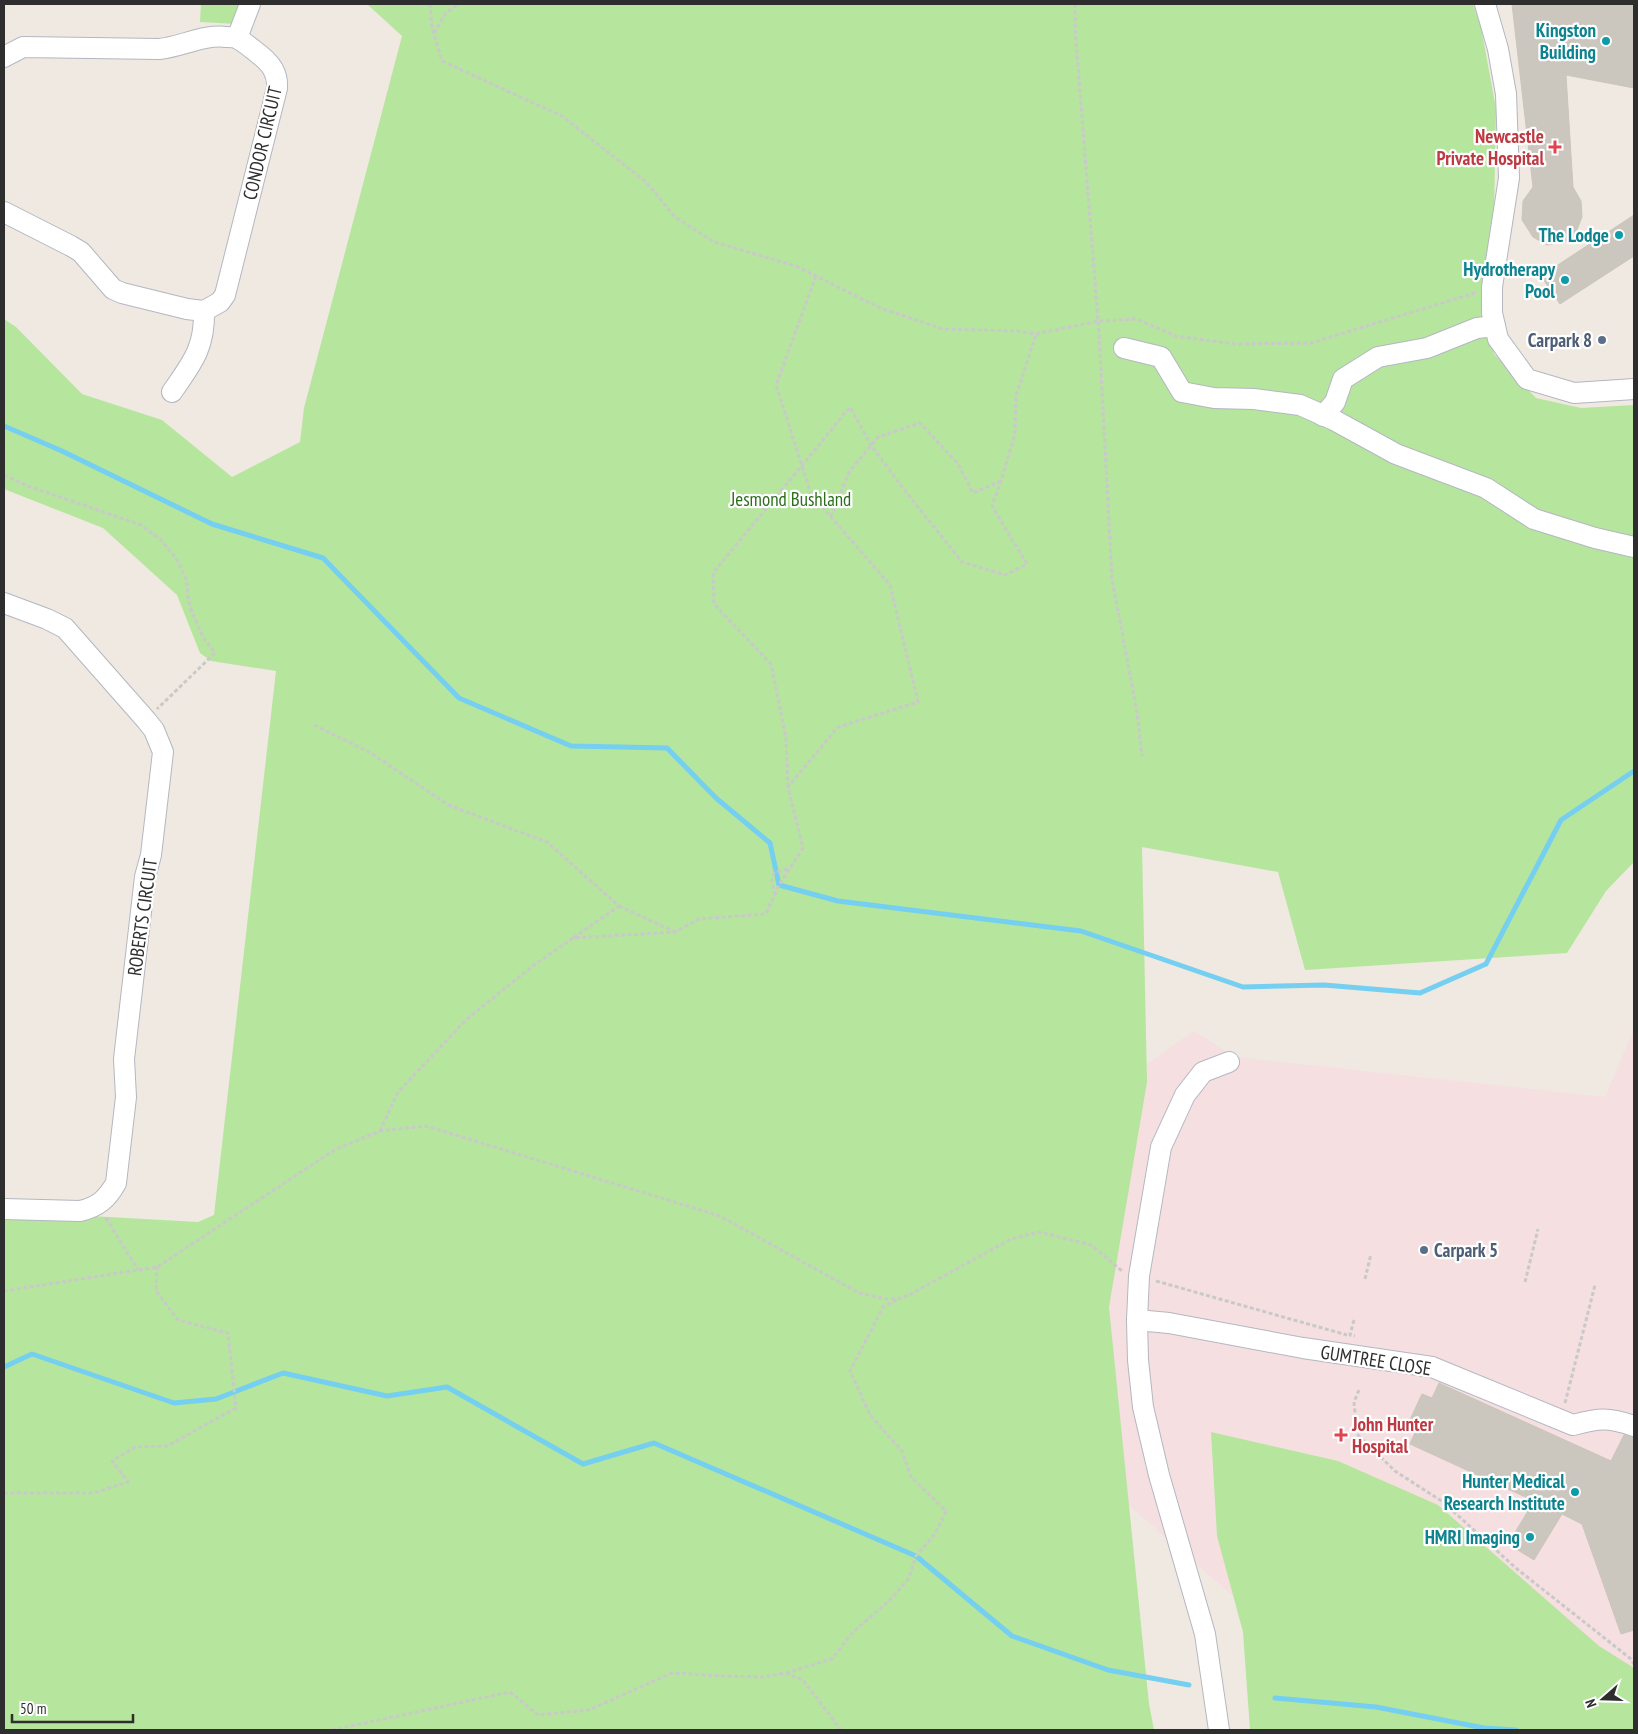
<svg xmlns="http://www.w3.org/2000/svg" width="1638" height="1734" viewBox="0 0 1638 1734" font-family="'PT Sans Narrow',sans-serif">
  <rect width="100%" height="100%" fill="#efe9e1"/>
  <polygon fill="#f5dfe0" points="1634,1029 1634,1730 1241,1603 856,1268 1194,1031 1235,1057 1605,1097"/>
  <g fill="#b6e59e">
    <polygon points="201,4 244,4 237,24 200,22"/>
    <polygon points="367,4 1473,4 1481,27 1496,109 1494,213 1483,314 1494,354 1536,398 1581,408 1634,405 1634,862 1606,891 1567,953 1305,970 1278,872 1142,847 1147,1082 1109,1307 1149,1704 1154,1730 4,1730 4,1216 90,1216 198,1222 214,1215 276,671 211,661 200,653 177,595 103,528 4,489 4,319 16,327 82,394 162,420 232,477 300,442 304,408 402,36"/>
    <polygon points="1211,1432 1338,1461 1438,1505 1599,1646 1634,1668 1634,1730 1250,1730 1243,1632 1217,1536"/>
  </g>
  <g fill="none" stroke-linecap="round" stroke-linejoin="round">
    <g stroke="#75cff0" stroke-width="5">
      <polyline points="4,426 62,451 212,524 323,558 459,698 571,746 667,748 716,798 770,843 779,885 838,901 1081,931 1243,987 1324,985 1420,993 1486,964 1561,820 1634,771"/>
      <polyline points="4,1367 32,1354 174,1403 216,1399 283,1373 387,1396 447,1387 583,1464 654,1443 916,1556 1012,1636 1108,1670 1189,1685"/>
      <polyline points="1275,1698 1376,1707 1484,1728 1516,1730"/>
    </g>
  </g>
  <g fill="#cbc7bf" stroke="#cbc5ba">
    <polygon points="1512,4 1634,4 1634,88 1566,75 1573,187 1581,201 1582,217 1573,240 1547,245 1533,237 1522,220 1523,201 1533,187"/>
    <polygon points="1634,215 1634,256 1560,304 1541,276"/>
    <polygon points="1439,1383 1611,1461 1624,1435 1634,1438 1634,1630 1621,1634 1582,1524 1562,1514 1534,1560 1508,1544 1534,1501 1410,1444 1418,1426 1409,1422 1422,1394 1432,1398"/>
  </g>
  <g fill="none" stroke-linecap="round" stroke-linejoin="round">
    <g stroke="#b4b7c1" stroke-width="22">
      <g id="minor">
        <polyline points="1485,4 1498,49 1506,94 1509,178 1492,287 1492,313 1498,339 1527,379 1574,393 1634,389"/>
        <polyline points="237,38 250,4"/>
        <path d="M 4,57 L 23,47 L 159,49 C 182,47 202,34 227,37 C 230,37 235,37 238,39 C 246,43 253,50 260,55 C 271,64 278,73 277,88 L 225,295 L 220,302 L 204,311 L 187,309 L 122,293 L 113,289 L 81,252 L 71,246 L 4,212"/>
        <polyline points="1124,348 1161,357 1182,392 1214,398 1254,399 1300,405 1334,420 1396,454 1486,488 1534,519 1595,538 1634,547"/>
        <path d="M 172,392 C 192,363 205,348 204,311"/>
        <polyline points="1323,416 1335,402 1343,379 1378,357 1427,348 1477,328 1495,326"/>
        <path d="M 4,603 L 47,619 L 65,628 L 146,720 L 154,730 L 163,752 L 151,855 L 145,877 L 124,1059 L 126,1097 L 116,1183 C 107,1199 98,1207 80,1211 L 4,1209"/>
        <path d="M 1137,1320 L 1169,1323 L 1303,1348 L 1432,1367 L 1573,1425 C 1599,1418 1608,1417 1634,1426"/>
        <polyline points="1219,1730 1205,1634 1159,1475 1143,1407 1138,1360 1137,1320 1139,1276 1161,1147 1185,1095 1203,1072 1229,1062"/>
      </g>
    </g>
    <g stroke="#c9c9c9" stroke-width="3" stroke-dasharray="4 2.5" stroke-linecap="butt">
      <polyline points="430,4 432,28 442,61 562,116 646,182 675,217 714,242 796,266 880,308 943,329 1017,331 1036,334 1099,321 1137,319 1176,336 1234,344 1311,343 1475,293"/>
      <polyline points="1075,4 1075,28 1099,333 1112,579 1137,712 1142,756"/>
      <polyline points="434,33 446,13 458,4"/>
      <polyline points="4,475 28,486 141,525 161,540 177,560 187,581 188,599 192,612 203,637 215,653 157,709"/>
      <polyline points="831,517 849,472 878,437 920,423 958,464 973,493 1001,481"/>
      <polyline points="314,725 371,753 448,805 547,842 619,906 573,938"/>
      <polyline points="788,787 786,738 771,664 714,604 713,573 850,407 871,445 902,487 962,562 1005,575 1027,564 992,506 1001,481 1015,434 1016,396 1036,334"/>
      <polyline points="775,895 772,881 774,873 789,868"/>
      <polyline points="619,906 675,932"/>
      <polyline points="380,1131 398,1092 467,1019 534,965 573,938 675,932 699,919 766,914 779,885 803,848 788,787 838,727 918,702 890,585 811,494 776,385 816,276"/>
      <polyline points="106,1218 138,1270"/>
      <polyline points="1365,1279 1371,1254"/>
      <polyline points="1156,1281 1347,1335"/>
      <polyline points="1525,1282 1538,1229"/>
      <polyline points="4,1291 157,1267 336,1149 380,1131 426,1126 720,1216 859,1293 887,1299 901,1298 911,1294 1011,1239 1039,1232 1091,1245 1122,1271"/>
      <polyline points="1354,1320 1350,1335 1355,1336"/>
      <polyline points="1359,1390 1354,1402 1357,1434 1395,1471 1443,1502 1517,1569 1631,1659 1634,1664"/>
      <polyline points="1565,1403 1595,1285"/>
      <polyline points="4,1493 94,1493 128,1482 112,1461 135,1447 167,1446 236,1408 228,1333 178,1320 156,1291 157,1267"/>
      <polyline points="786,1673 832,1659 853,1632 890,1600 909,1578 916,1556 935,1534 946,1511 911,1477 902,1451 870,1415 850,1371 883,1307 899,1299"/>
      <polyline points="332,1730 510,1692 538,1715 589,1710 672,1673 722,1676 764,1677 785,1673 803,1680 841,1730"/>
    </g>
    <use href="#minor" stroke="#fff" stroke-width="20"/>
  </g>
  <g fill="#0f9aa8" stroke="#fff" stroke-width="2">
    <circle cx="1606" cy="41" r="5"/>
    <circle cx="1619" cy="235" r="5"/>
    <circle cx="1565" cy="280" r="5"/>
    <circle cx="1575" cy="1492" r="5"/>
    <circle cx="1530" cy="1537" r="5"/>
  </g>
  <g fill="#e0444e" stroke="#fff" stroke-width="2">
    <path d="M1552.5 139.5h5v5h5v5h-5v5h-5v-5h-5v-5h5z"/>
    <path d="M1338.5 1427.5h5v5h5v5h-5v5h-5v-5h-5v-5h5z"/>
  </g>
  <g fill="#5c6f8a" stroke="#fff" stroke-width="2">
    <circle cx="1602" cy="340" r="5"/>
    <circle cx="1424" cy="1250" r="5"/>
  </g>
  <g text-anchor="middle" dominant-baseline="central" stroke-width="4.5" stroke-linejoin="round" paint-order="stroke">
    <g font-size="19" font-weight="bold" fill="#0d838f" stroke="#fff" text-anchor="end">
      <text x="1596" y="30">Kingston<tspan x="1596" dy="22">Building</tspan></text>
      <text x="1609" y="235">The Lodge</text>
      <text x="1555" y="269">Hydrotherapy<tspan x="1555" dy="22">Pool</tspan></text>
      <text x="1565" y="1481">Hunter Medical<tspan x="1565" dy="22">Research Institute</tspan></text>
      <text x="1520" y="1537">HMRI Imaging</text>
    </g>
    <g font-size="19" font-weight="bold" fill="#be3a42" stroke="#fff" text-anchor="end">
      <text x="1544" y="136">Newcastle<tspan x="1544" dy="22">Private Hospital</tspan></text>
      <text x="1352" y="1424" text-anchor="start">John Hunter<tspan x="1352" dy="22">Hospital</tspan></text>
    </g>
    <g font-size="19" fill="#2e2e2e" stroke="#fff">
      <text transform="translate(262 143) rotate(-77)">CONDOR CIRCUIT</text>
      <text transform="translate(142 917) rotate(-82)">ROBERTS CIRCUIT</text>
      <text transform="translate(1376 1360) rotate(9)">GUMTREE CLOSE</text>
    </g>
    <g font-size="19" font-weight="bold" fill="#4e5e75" stroke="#fff" text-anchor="end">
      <text x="1592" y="340">Carpark 8</text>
      <text x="1434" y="1250" text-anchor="start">Carpark 5</text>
    </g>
    <g font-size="19" fill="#2c6e1b" stroke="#fff">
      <text x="791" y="499">Jesmond Bushland</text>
    </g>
  </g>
  <rect width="1638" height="1734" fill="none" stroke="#2e2e2e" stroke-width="10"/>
  <g transform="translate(1603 1699) rotate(250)" stroke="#ffffff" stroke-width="4" paint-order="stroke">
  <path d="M0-4L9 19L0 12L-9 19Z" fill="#2e2e2e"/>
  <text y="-8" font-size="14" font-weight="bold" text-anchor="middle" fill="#2e2e2e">N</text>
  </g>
  <path d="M12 1714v8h121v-8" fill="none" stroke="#2e2e2e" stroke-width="2.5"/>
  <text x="20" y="1714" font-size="15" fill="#2e2e2e" stroke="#ffffff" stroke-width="4" paint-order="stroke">50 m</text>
</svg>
